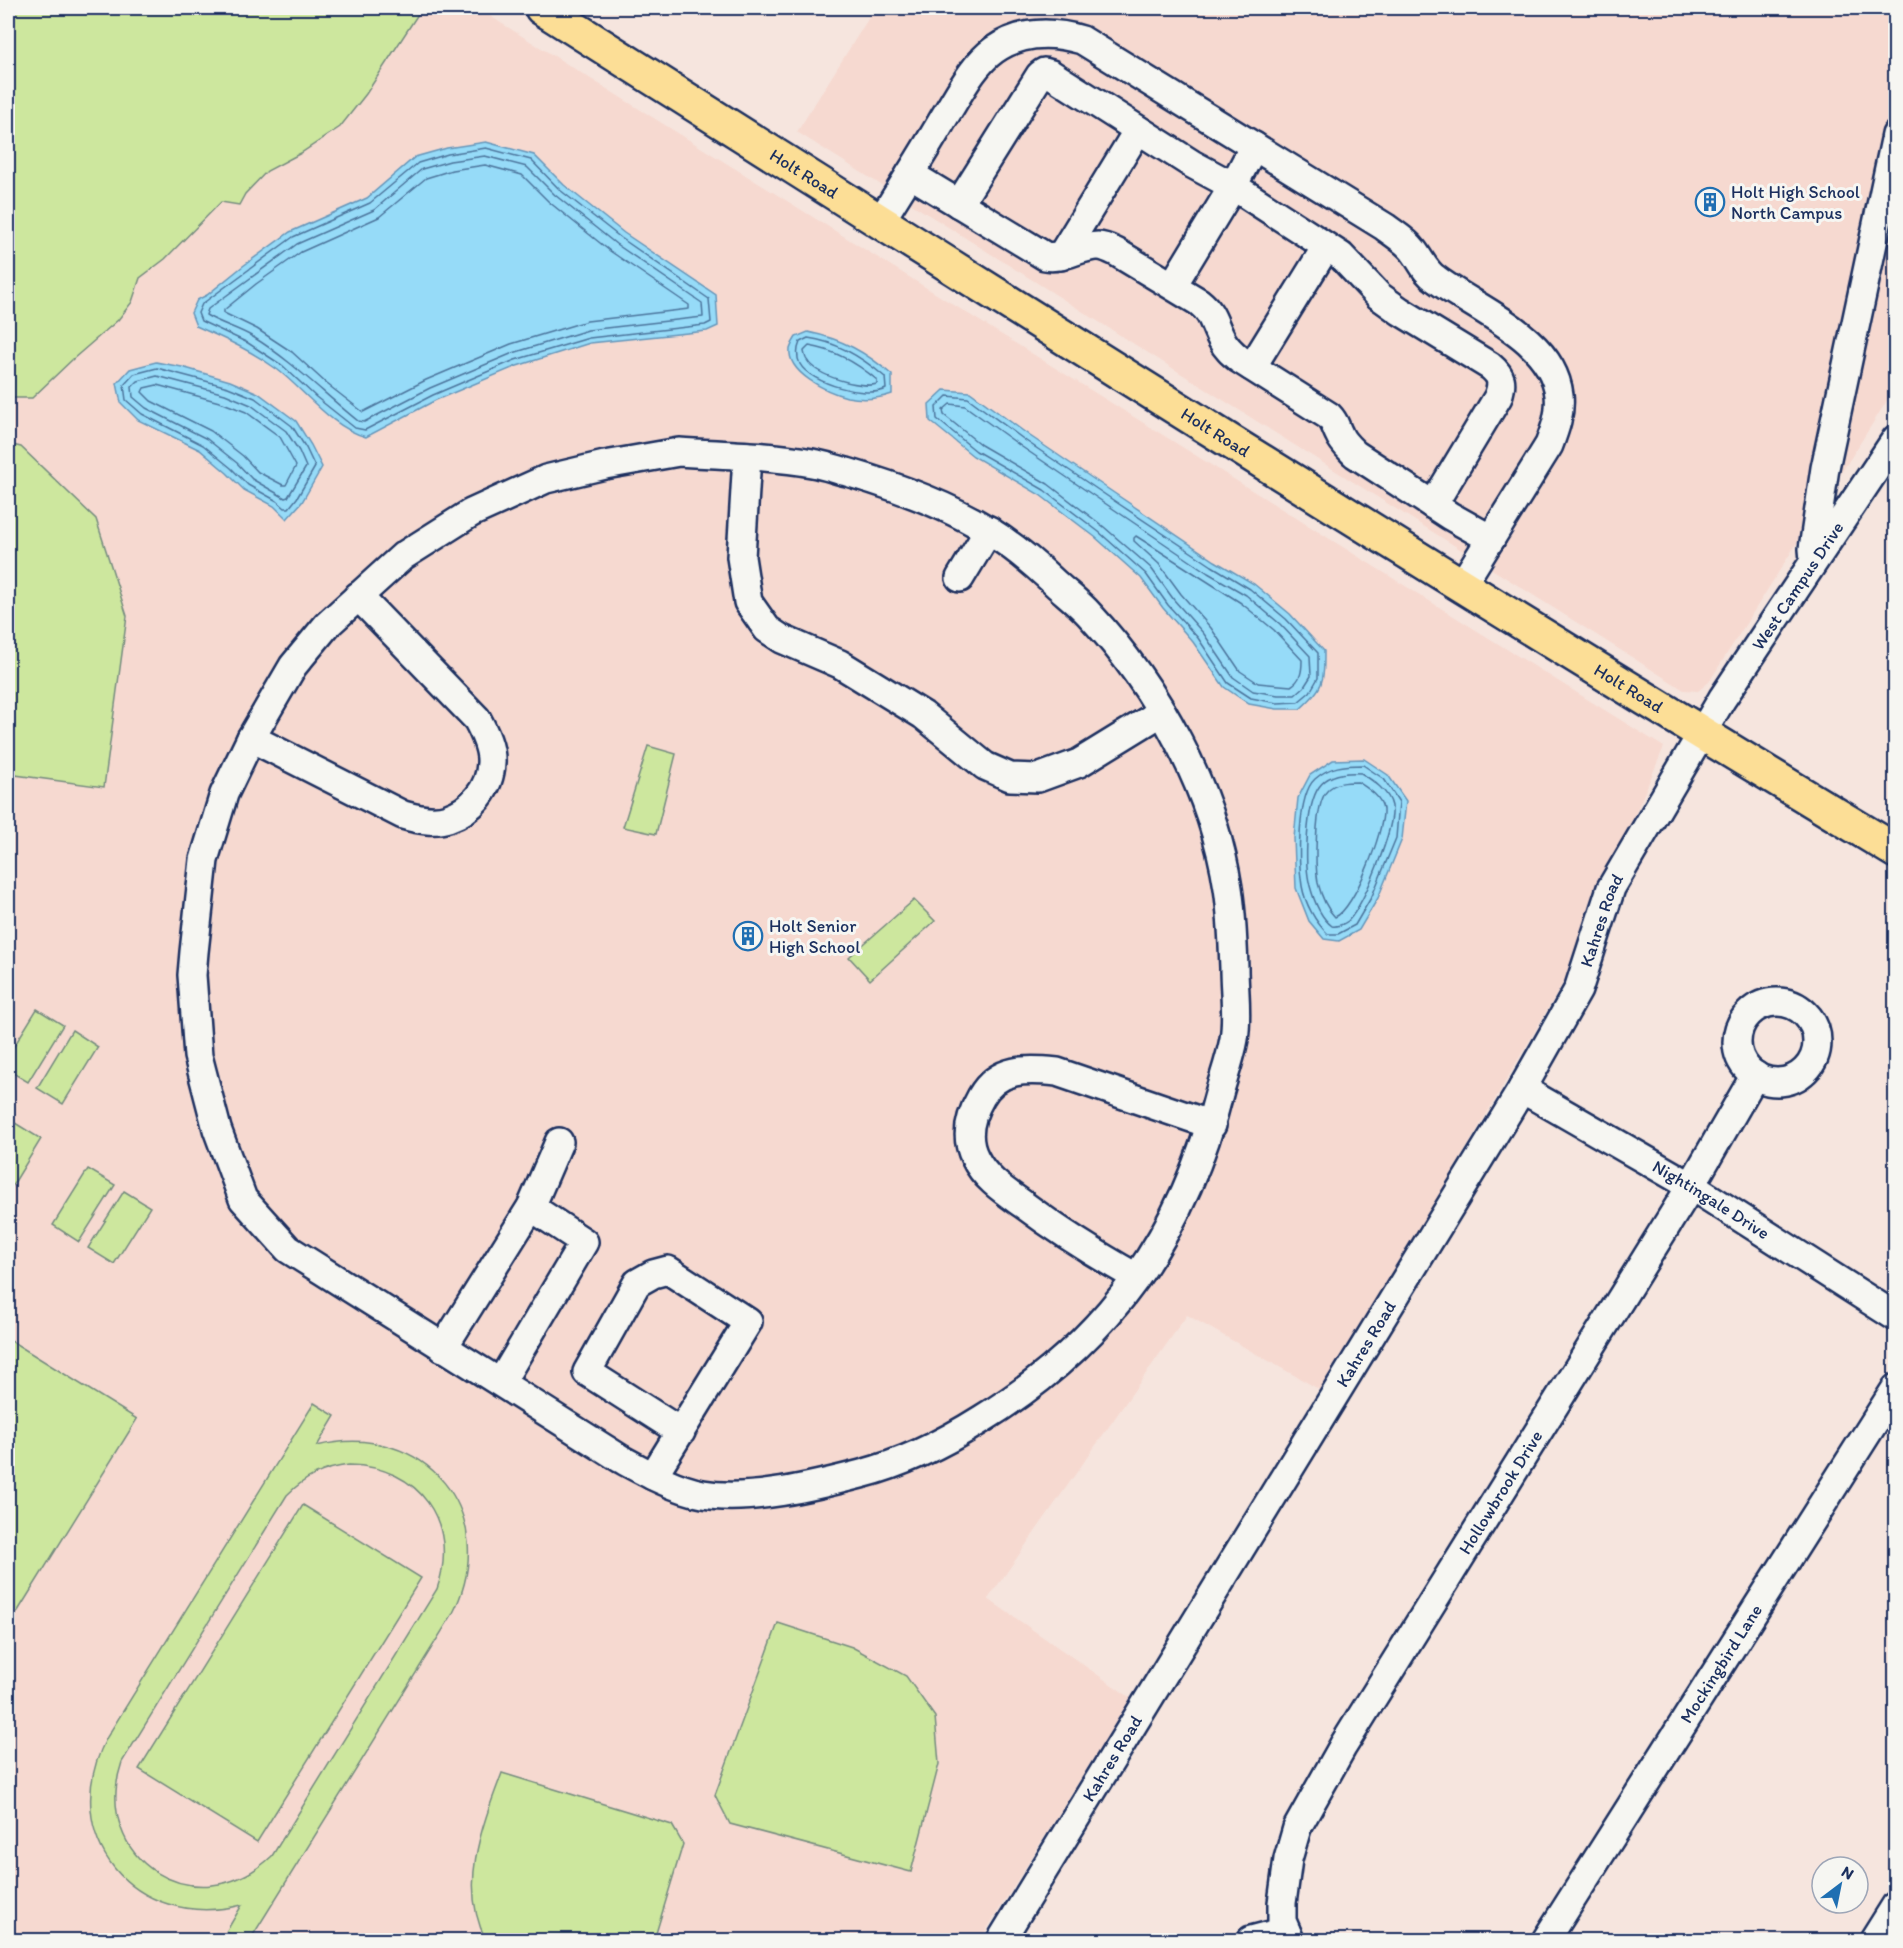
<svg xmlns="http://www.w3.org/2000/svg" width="1903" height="1948" viewBox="0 0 1903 1948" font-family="Itim,sans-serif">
  <rect width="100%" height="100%" fill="#f6e5de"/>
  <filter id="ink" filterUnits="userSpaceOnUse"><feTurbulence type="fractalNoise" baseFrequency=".0167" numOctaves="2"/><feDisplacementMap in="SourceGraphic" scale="12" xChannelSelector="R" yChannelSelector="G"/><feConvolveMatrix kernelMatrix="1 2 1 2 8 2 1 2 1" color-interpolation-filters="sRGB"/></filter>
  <g filter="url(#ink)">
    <g fill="#f6d9d0">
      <polygon points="8,8 477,8 1664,747 1563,983 1324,1392 1187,1315 988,1599 1131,1698 980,1940 8,1940"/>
      <polygon points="875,8 1895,8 1895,388 1709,682 1698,691 1684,690 797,132"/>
    </g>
    <g fill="#cde79e" stroke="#748b7e" stroke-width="1.5" fill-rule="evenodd">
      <polygon points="8,8 422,8 366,94 340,127 301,153 267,171 245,194 239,205 221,202 165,259 140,278 132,302 118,320 73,359 32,398 8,398"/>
      <polygon points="8,444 21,447 96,519 127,616 104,787 8,774"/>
      <polygon points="648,746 676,754 656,834 623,827"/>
      <polygon points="914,900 935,921 870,980 849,957"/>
      <polygon points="37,1009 63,1025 28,1082 8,1070 8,1056"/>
      <polygon points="72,1030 98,1047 63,1104 37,1088"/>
      <polygon points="15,1123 41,1139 8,1193 8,1134"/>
      <polygon points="88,1169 115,1185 79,1242 53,1225"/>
      <polygon points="124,1191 150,1207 114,1264 88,1248"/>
      <polygon points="8,1339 137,1419 8,1627"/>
      <path d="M 314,1403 L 335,1416 L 317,1446 C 425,1419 504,1515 452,1615 L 250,1940 L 240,1940 L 226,1932 L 242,1905 C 134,1932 55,1836 107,1737 ZM 349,1465 C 419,1466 460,1523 437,1589 L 272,1856 C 197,1927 89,1860 122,1762 L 287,1495 C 305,1477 324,1468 349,1465 Z"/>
      <polygon points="303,1505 421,1578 257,1842 139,1769"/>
      <polygon points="778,1623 852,1647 906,1676 935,1717 939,1764 911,1872 730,1824 715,1795"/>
      <path d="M 502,1773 L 672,1825 L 683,1844 L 654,1940 L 486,1940 C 458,1886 482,1826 502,1773 Z"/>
    </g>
    <g fill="#96dbf8" stroke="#6596ba" stroke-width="1.5">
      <path d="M 486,142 L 534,155 L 564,185 L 624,233 L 716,295 L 718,326 L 707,331 L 590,343 L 517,366 L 436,400 L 366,437 C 332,428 305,391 278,370 C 252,351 225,339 196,326 L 191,313 L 197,300 L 207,295 L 243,266 L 290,232 L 367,198 L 415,157 L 447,148 Z"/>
      <path d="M 808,332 C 842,339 866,352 892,375 L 892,394 C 878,399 862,400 847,397 C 827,392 787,373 790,349 C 791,346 794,340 796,337 Z"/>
      <polygon points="156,362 182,367 230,381 258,393 296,421 311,445 322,467 302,502 287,519 274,506 244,490 227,473 200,450 138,420 121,403 117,383 130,369"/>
      <path d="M 944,390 L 970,392 L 1030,436 L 1117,495 L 1215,561 L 1254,584 L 1290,614 L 1324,651 C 1324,682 1324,688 1300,709 L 1277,709 L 1249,704 L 1224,687 L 1193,642 L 1163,608 L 1141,578 L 1095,537 L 1040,495 L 973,456 L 930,421 L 929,404 Z"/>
      <polygon points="1364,759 1388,775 1406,801 1402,839 1378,898 1359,930 1339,941 1324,939 1309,921 1296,888 1294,838 1298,798 1310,775 1333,760"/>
    </g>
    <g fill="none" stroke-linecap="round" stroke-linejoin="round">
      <g stroke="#4c749c" stroke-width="1.5">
        <polygon points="486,148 531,160 560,190 621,238 709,299 711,322 705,325 589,338 515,360 433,395 365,430 355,428 316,397 283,366 248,343 201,321 198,313 202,304 293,237 370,203 418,163 448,154"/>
        <path d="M 485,156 L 527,167 L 555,195 L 616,244 L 702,303 L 703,317 L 588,330 L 513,353 L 430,388 L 364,422 L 358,421 C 323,393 291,360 253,337 C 238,328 221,324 206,315 L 208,309 L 297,244 L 374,210 L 422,169 L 450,161 Z"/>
        <polygon points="485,165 522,175 549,202 610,251 689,305 689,309 587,321 511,344 426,380 363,412 327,384 292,352 257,329 224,313 224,310 256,284 301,252 379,217 426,178 452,170"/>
        <path d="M 808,338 C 838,342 863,358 885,377 L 886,389 C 867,399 810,383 800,364 C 796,356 797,349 800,342 Z"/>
        <path d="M 809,346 C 835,350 857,363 877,380 L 877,384 C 861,389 816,376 807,360 C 806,360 804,352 804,351 Z"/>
        <polygon points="157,368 228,387 255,398 292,426 306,448 315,467 297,498 289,508 285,508 277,501 248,485 231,468 203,445 142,414 126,400 124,385 134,374"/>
        <polygon points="157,376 225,394 251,405 286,431 299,451 306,467 288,497 285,498 252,479 237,463 207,439 146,408 133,397 132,387 138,381"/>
        <polygon points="157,385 223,403 246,412 280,437 296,466 286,485 283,485 258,472 243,456 211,431 151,401 142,392 144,388"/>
        <polygon points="947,396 968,398 1026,441 1113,500 1212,566 1250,589 1286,619 1318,653 1318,678 1310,692 1298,702 1277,703 1251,698 1228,683 1198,638 1168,605 1146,574 1099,532 1044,490 976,451 937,419 936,407"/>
        <polygon points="950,404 965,406 1022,447 1109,506 1208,573 1246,595 1280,624 1310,656 1311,676 1304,687 1295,695 1278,695 1253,691 1233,677 1204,634 1174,600 1151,568 1104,527 1048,484 981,445 944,415 943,410"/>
        <path d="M 1136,536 L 1241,603 L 1274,630 L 1302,660 C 1302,671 1301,680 1291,686 L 1258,683 L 1240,671 L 1211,628 L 1181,594 L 1159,564 L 1134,541 L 1134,538 Z"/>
        <path d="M 1363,765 L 1384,779 L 1399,802 L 1396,838 L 1372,896 L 1355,925 L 1338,934 L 1328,934 C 1315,922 1305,903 1302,886 C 1298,862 1297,795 1315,779 C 1329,766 1345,765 1363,765 Z"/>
        <path d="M 1361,773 C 1372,780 1389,791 1392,806 C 1395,827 1364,906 1348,921 C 1344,924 1337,927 1332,926 C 1320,917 1314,901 1310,886 C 1304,865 1306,805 1319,787 C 1328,774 1346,772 1361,773 Z"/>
        <path d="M 1358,782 C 1367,788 1381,796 1383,809 C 1385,829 1354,910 1335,917 C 1327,909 1321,895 1318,883 C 1315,866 1314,804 1327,791 C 1335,782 1347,782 1358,782 Z"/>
      </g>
      <g stroke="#1b2f5e" stroke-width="32">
        <g id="minor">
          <path d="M 1254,146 L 1233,186 L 1341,256 L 1379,296 L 1400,311 L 1490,366 C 1502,376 1503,382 1498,397 L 1433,505"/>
          <path d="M 910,174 L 1045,256 C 1063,260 1079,246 1098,246 C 1104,246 1110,249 1116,252 L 1199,302 C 1214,314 1213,324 1222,340 C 1226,348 1232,353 1239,359 L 1329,416 C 1335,422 1335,426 1339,434 C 1342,442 1349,448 1355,454 L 1450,516 L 1491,539"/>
          <polyline points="959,204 1040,75 1044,72 1051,74 1192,164 1233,186 1173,285"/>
          <path d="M 880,222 C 902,187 924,152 945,116 C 959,94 973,65 994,50 C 1021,31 1052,31 1082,40 L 1385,227 C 1394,234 1406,241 1413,250 C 1421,260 1425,272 1436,279 C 1477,310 1553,338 1559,395 C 1561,413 1555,429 1549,445 L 1462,585"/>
          <polyline points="1061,256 1138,130"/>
          <polyline points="1252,367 1326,247"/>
          <path d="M 679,452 C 723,455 769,455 812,463 C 824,465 835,469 847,472 C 895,486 943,503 986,529 C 1011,544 1035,564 1056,584 C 1067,594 1079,603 1089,614 C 1157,687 1213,789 1228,888 C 1232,914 1233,941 1234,968 C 1234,990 1238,1016 1234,1039 C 1231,1056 1225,1073 1220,1090 C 1184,1234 1109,1341 982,1419 C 944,1443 904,1463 861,1474 C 815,1486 749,1502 703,1494 C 675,1489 645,1472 621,1459 L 288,1249 L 243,1199 L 217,1129 L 198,1056 L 192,975 L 194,952 L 204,860 L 224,794 L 251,738 L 293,666 L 327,625 L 403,556 L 471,513 L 546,479 L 605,465 Z"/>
          <polyline points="747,456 741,557 748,602 767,629 782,639 840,664 923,715 985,766 1010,777 1038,778 1079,763 1162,712"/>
          <polyline points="1814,560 1813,549 1825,468 1896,135"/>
          <polyline points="960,578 989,530"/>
          <path d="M 251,738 L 403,815 C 417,819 434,823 448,818 C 472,810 490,789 491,763 C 492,748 484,732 477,719 L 358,596"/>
          <circle cx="1777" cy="1042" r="40"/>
          <path id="s1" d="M 1522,1089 L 1691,1186 L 1896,1317"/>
          <path d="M 1136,1277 C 1097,1255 1060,1232 1024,1205 C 1006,1192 985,1179 975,1158 C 964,1137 970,1116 981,1097 C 998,1067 1027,1069 1057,1072 L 1212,1125"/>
          <polyline points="443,1348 531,1207 559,1142"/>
          <polyline points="501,1382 584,1242 531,1207"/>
          <polyline points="653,1476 748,1322 668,1270 653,1274 637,1283 587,1372 681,1432"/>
          <path id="s2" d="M 1001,1940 L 1522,1089 L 1578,990 L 1611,888 L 1722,699 L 1896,439"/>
          <polyline points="1251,1940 1286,1931"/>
          <path id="s3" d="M 1290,1940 L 1282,1921 L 1282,1903 L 1288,1859 L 1297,1828 L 1343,1746 L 1691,1186 L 1755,1075"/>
          <path id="s4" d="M 1546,1940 L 1896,1388"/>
          <polyline points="1874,1940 1896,1905"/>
        </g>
      </g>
      <g stroke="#1b2f5e" stroke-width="38">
        <g id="major">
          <path id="s5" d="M 542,8 C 991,292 1440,576 1896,851"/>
        </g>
      </g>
      <use href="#minor" stroke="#f6f6f2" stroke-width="27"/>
      <use href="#major" stroke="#fcde96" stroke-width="33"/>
    </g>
  </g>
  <defs>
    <g id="building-ring" transform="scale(1.5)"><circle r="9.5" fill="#f6f6f2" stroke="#1f6fb2" stroke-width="1.5"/><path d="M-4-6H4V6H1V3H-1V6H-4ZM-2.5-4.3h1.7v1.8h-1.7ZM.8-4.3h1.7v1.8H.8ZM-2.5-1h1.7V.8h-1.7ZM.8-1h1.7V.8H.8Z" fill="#1f6fb2"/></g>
  </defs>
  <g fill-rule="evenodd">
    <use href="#building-ring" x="1710" y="202"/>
    <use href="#building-ring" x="748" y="936"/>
  </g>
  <g text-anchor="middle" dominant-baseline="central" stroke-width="6" stroke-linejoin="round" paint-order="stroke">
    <g font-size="18" fill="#1b2f5e" stroke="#f6f6f2">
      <text stroke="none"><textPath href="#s5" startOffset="310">Holt Road</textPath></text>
      <text stroke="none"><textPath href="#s5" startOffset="796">Holt Road</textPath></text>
      <text stroke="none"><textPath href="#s2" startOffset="1574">West Campus Drive</textPath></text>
      <text stroke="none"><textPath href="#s5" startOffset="1282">Holt Road</textPath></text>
      <text stroke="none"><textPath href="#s2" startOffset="1185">Kahres Road</textPath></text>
      <text stroke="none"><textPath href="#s1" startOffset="219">Nightingale Drive</textPath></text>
      <text stroke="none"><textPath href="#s2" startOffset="699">Kahres Road</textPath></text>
      <text stroke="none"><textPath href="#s3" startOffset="508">Hollowbrook Drive</textPath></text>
      <text stroke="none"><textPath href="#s4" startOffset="327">Mockingbird Lane</textPath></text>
      <text stroke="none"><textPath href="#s2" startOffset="213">Kahres Road</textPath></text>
    </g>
    <g font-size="18" fill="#1b2f5e" stroke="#f6f6f2" text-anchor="start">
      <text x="1731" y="192">Holt High School<tspan x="1731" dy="21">North Campus</tspan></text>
      <text x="769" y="926">Holt Senior<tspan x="769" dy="21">High School</tspan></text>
    </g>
  </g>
  <rect width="1903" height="1948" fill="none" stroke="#f6f6f2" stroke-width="30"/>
  <rect x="15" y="15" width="1873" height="1918" fill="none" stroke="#1b2f5e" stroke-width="2" filter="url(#ink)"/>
  <g transform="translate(1840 1885) rotate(32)"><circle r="28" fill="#f6f6f2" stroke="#9ea6b7" stroke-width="1.5"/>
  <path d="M0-4.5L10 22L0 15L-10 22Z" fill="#1f6fb2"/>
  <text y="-9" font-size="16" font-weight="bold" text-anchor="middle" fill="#1b2f5e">N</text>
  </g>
</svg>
